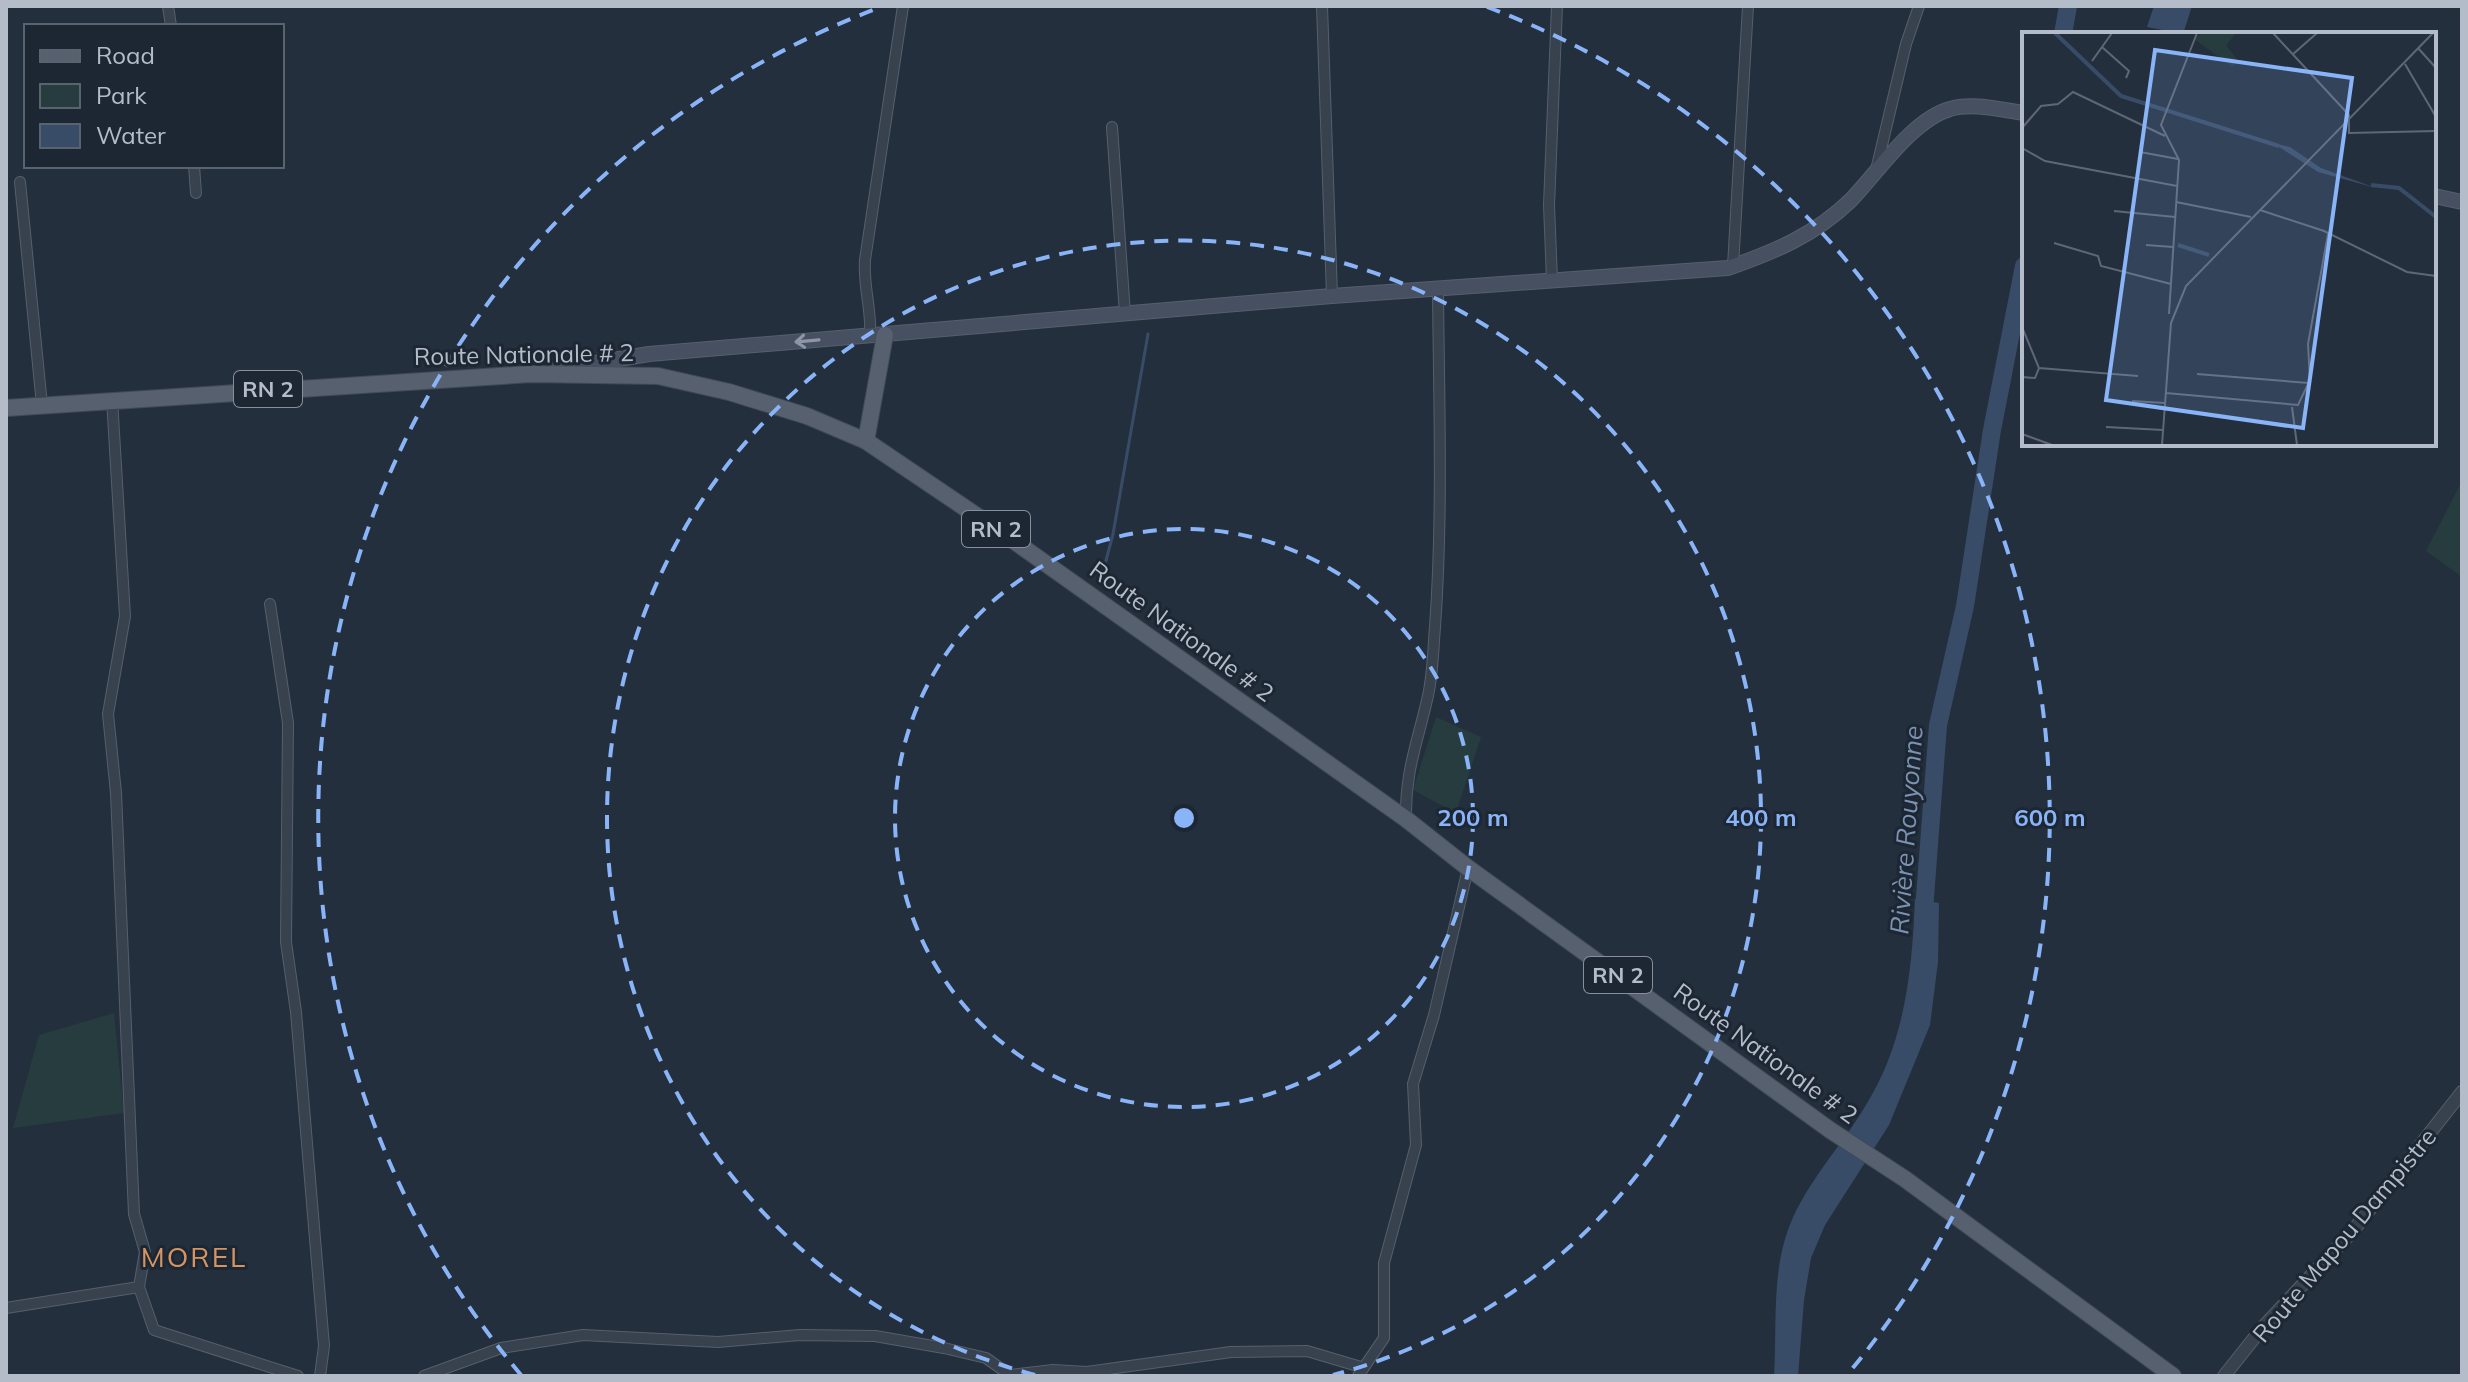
<svg xmlns="http://www.w3.org/2000/svg" width="2468" height="1382" viewBox="0 0 2468 1382" font-family="Mulish,sans-serif">
  <rect width="100%" height="100%" fill="#242f3e"/>
  <g fill="#263c3f">
    <polygon points="2462,481 2462,577 2426,551"/>
    <polygon points="1436,717 1481,737 1456,813 1413,790"/>
    <polygon points="114,1013 124,1113 13,1128 39,1035"/>
  </g>
  <g fill="#394c67">
    <polygon points="2154,6 2192,6 2183,34 2147,27"/>
    <path d="M 1915,899 L 1939,903 L 1938,962 L 1930,1025 L 1889,1125 L 1825,1225 L 1811,1258 L 1804,1300 L 1798,1376 L 1774,1376 C 1777,1331 1772,1279 1786,1236 C 1802,1186 1840,1149 1866,1105 C 1905,1042 1912,972 1915,899 Z"/>
  </g>
  <g fill="none" stroke-linecap="round" stroke-linejoin="round">
    <polyline stroke="#394c67" stroke-width="3" points="1103,572 1113,534 1148,334"/>
    <g stroke="#394c67" stroke-width="18">
      <polyline points="2063,34 2068,6"/>
      <polyline points="1923,924 1938,725 1965,606 1992,430 2024,266"/>
    </g>
    <g stroke="#565f6c" stroke-width="12">
      <g id="minor">
        <polyline points="168,6 171,26"/>
        <polyline points="1322,6 1332,296"/>
        <polyline points="1112,127 1125,314"/>
        <polyline points="194,166 196,193"/>
        <polyline points="1877,166 1906,44 1919,6"/>
        <polyline points="20,182 42,405"/>
        <polyline points="1733,266 1748,6"/>
        <polyline points="1552,280 1549,205 1557,6"/>
        <path d="M 870,336 C 872,310 863,287 865,260 L 903,6"/>
        <polyline points="112,399 125,616 108,714 116,793 134,1214 145,1252 139,1287 154,1330 298,1376"/>
        <polyline points="270,604 288,723 286,942 296,1012 324,1346 320,1376"/>
        <path d="M 1406,819 C 1405,772 1417,744 1427,700 C 1433,677 1433,650 1435,627 C 1443,515 1439,403 1438,291"/>
        <polyline points="6,1308 139,1287"/>
        <polyline points="424,1376 501,1348 583,1335 718,1342 800,1335 875,1336 944,1348 986,1358 1010,1375 1053,1370 1087,1372 1231,1352 1307,1351 1361,1367"/>
        <polyline points="1358,1376 1384,1338 1384,1263 1416,1145 1413,1084 1434,1015 1468,868"/>
      </g>
    </g>
    <g stroke="#565f6c" stroke-width="14">
      <polyline id="tertiary" points="2224,1376 2263,1327 2352,1232 2462,1092"/>
    </g>
    <g stroke="#565f6c" stroke-width="16">
      <g id="secondary">
        <polyline points="2434,196 2462,202"/>
        <path d="M 554,370 L 649,354 L 1332,296 L 1728,268 C 1774,252 1815,235 1851,200 C 1878,172 1912,120 1950,109 C 1972,102 2002,110 2024,113"/>
      </g>
    </g>
    <g stroke="#414a57" stroke-width="18">
      <g id="primary">
        <polyline points="6,408 531,374 658,376 729,392 807,416 866,441 1014,541 1406,819 1468,868 1830,1130 1905,1179 2173,1376"/>
        <polyline points="866,441 885,335"/>
      </g>
    </g>
    <use href="#minor" stroke="#38414e" stroke-width="10"/>
    <use href="#tertiary" stroke="#38414e" stroke-width="12"/>
    <use href="#secondary" stroke="#465061" stroke-width="14"/>
    <use href="#primary" stroke="#56606e" stroke-width="16"/>
  </g>
  <defs><path id="oneway-shaft" d="M-6 0H5M1.5-3L5.5 0L1.5 3" fill="none" stroke-width="1.6" stroke-linecap="round" stroke-linejoin="round" transform="scale(2)"/></defs>
  <use stroke="#8e96a5" href="#oneway-shaft" transform="translate(807 341) rotate(175)"/>
  <g fill="none" stroke="#8ab4f8" stroke-width="4" stroke-dasharray="14 10">
    <circle cx="1184" cy="818" r="289"/>
    <path d="M1035 1375A577 577 0 1 1 1333 1375"/>
    <path d="M521 1375A866 866 0 0 1 881 7M1487 7A866 866 0 0 1 1847 1375"/>
  </g>
  <g text-anchor="middle" dominant-baseline="central" stroke-width="6" stroke-linejoin="round" paint-order="stroke">
    <g fill="#1d2633" stroke="#878f9c" stroke-width="2">
      <rect x="234" y="371" width="68" height="36" rx="6"/>
      <rect x="962" y="511" width="68" height="36" rx="6"/>
      <rect x="1584" y="957" width="68" height="36" rx="6"/>
    </g>
    <g font-size="22" font-weight="bold" fill="#b4bcc9">
      <text x="268" y="389">RN 2</text>
      <text x="996" y="529">RN 2</text>
      <text x="1618" y="975">RN 2</text>
    </g>
    <g font-size="24" fill="#b4bcc9" stroke="#1d2633">
      <text transform="translate(524 354) rotate(-1)">Route Nationale # 2</text>
      <text transform="translate(1182 631) rotate(36)">Route Nationale # 2</text>
      <text transform="translate(1766 1053) rotate(36)">Route Nationale # 2</text>
      <text transform="translate(2344 1235) rotate(-50)">Route Mapou Dampistre</text>
    </g>
    <g font-size="26" font-style="italic" fill="#7c92b1" stroke="#1d2633">
      <text transform="translate(1906 830) rotate(-86)">Rivière Rouyonne</text>
    </g>
    <g font-size="28" letter-spacing="2" fill="#d59563" stroke="#1d2633">
      <text x="194" y="1256">MOREL</text>
    </g>
  </g>
  <g transform="translate(2022 32)">
    <rect width="414" height="414" fill="#242f3e"/>
    <path d="M 180,1 L 214,1 L 204,13 L 216,29 L 211,35 L 172,7 Z" fill="#263c3f"/>
    <path d="M 251,111 L 268,115 L 299,136 L 354,156 L 296,140 Z" fill="#394c67"/>
    <path fill="none" stroke="#394c67" stroke-width="4" d="M 33,1 L 99,64 L 257,114M 349,153 L 377,156 L 414,185M 156,213 L 187,223"/>
    <path fill="none" stroke="#5e6776" stroke-width="2" d="M 251,1 L 327,83 L 327,101 L 414,99M 80,15 L 107,39 L 104,46M 396,16 L 414,36M 270,23 L 295,1M 70,29 L 90,1M 383,32 L 414,85M 0,96 L 19,74 L 36,72 L 51,60 L 143,104M 0,116 L 23,129 L 155,154M 118,120 L 156,127M 154,170 L 229,185M 238,178 L 302,199 L 385,240 L 414,244M 92,179 L 153,185M 32,211 L 76,224 L 79,234 L 149,252M 124,213 L 151,215M 147,282 L 157,128 L 139,93 L 175,1M 0,295 L 17,336 L 13,346 L 0,345M 17,336 L 116,344M 175,342 L 287,351M 144,361 L 276,373 L 288,348 L 286,312 L 306,202M 110,369 L 143,371M 270,375 L 275,413M 84,395 L 141,398M 0,402 L 30,413M 140,413 L 149,291 L 164,254 L 411,1"/>
    <path fill="#8ab4f8" fill-opacity="0.15" stroke="#8ab4f8" stroke-width="4" d="M 133,18 L 330,46 L 281,396 L 84,368 Z"/>
    <rect width="414" height="414" fill="none" stroke="#b4bcc9" stroke-width="4"/>
  </g>
  <circle cx="1184" cy="818" r="12" fill="#8ab4f8" stroke="#1d2633" stroke-width="4"/>
  <g font-size="24" text-anchor="middle" font-weight="bold" fill="#8ab4f8" stroke="#1d2633" stroke-width="6" stroke-linejoin="round" paint-order="stroke">
    <text x="1473" y="826">200 m</text>
    <text x="1761" y="826">400 m</text>
    <text x="2050" y="826">600 m</text>
  </g>
  <rect width="2468" height="1382" fill="none" stroke="#b4bcc9" stroke-width="16"/>
  <rect x="24" y="24" width="260" height="144" fill="#1d2633" stroke="#59626f" stroke-width="2"/>
  <rect x="40" y="50" width="40" height="12" fill="#56606e" stroke="#59626f" stroke-width="2"/>
  <text x="96" y="64" font-size="24" fill="#b4bcc9">Road</text>
  <rect x="40" y="84" width="40" height="24" fill="#263c3f" stroke="#59626f" stroke-width="2"/>
  <text x="96" y="104" font-size="24" fill="#b4bcc9">Park</text>
  <rect x="40" y="124" width="40" height="24" fill="#394c67" stroke="#59626f" stroke-width="2"/>
  <text x="96" y="144" font-size="24" fill="#b4bcc9">Water</text>
</svg>
